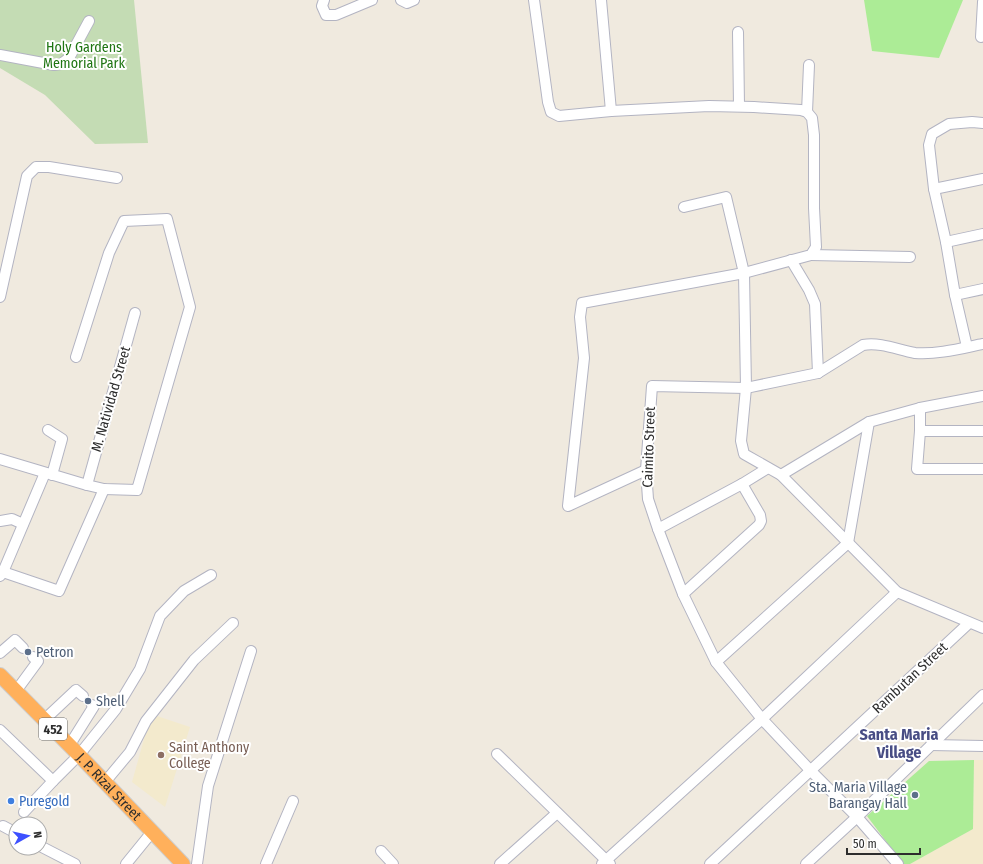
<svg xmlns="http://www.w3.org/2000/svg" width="983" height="864" viewBox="0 0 983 864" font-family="'Fira Sans Condensed',sans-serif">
  <rect width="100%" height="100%" fill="#f0eadf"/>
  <g fill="#f3eacd">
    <polygon points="151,714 190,727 165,807 132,782"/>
    <polygon points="974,760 983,760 983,864 910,864 973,829"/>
  </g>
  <g fill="#acec96">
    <polygon points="864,0 963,0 939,58 872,51"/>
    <polygon points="974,760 973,829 910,864 903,864 867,816 929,761"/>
  </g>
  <polygon fill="#c4dcb4" points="0,0 134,0 148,143 95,144 45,95 0,68"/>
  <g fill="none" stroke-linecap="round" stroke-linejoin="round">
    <g stroke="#b3b4c2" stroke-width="12">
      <g id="minor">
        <polyline points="324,0 322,6 326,15 336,15 372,0"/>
        <polyline points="401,0 407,3 414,0"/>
        <polyline points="534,0 548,102 551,112 559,116 611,111 709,106 754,107 801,110 807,112 812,118 814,135 814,208 816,247 811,255 744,273 582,303 580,317 584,358 568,506 646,470"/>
        <polyline points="601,0 611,111"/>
        <polyline points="738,32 739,106"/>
        <polyline points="981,37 983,2"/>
        <polyline points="0,55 54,65 61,64 69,58 89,21"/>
        <polyline points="807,112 809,65"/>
        <polyline points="934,189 983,179"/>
        <polyline points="684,207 726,197 744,273 746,388 741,441 744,454 781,475 897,592 983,628"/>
        <polyline points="946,242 983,234"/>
        <polyline points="811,255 910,257"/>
        <polyline points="791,260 809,290 815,304 818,373"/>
        <polyline points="955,295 983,289"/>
        <polyline points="0,297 27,176 36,167 49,167 117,178"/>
        <polyline points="967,347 955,295 946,242 934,189 929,145 932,134 949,124 972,122 983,123"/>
        <polyline points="920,408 920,431"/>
        <polyline points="48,430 62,439 52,475"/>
        <polyline points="983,431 920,431 917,469 983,469"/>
        <polyline points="0,459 87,485 104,489 137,490 190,307 167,219 124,221 109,253 76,357"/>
        <polyline points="781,475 869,422 920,408 983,396"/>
        <polyline points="87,485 135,313"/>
        <polyline points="0,521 12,519 23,524"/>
        <polyline points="658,529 742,484 768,468"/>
        <polyline points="3,572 59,591 104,489"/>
        <polyline points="0,576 3,572 45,473"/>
        <polyline points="683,594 759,525 761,521 760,515 742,484"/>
        <polyline points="0,653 15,640 23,648"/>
        <polyline points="716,662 848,543 869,422"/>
        <polyline points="16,691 38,661 33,657"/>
        <polyline points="44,720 76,690 83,696"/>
        <polyline points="0,730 53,781 79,755 116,709 140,669 160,616 184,591 211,575"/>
        <polyline points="931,745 983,746"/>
        <polyline points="69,746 94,706 92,705"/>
        <polyline points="497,754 610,864"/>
        <polyline points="105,782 130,752 146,721 194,660 233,623"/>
        <polyline points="24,812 53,781"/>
        <polyline points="3,826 16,833"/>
        <polyline points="40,846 75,864"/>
        <polyline points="381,851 393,864"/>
        <polyline points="126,864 152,832"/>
        <polyline points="197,864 208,786 251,651"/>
        <polyline points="266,864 293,801"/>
        <polyline points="500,864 557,813"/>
        <polyline points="602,864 762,719 897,592"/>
        <polyline points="710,864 969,623"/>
        <polyline points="806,864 857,817 983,695"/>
        <path d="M 898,864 L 857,817 L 810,770 L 762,719 L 716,662 L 683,594 L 658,529 L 648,499 L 646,470 L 652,386 L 746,388 L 818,373 L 863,345 C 881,342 898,350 915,353 C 936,355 963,348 983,344"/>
      </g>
    </g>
    <g stroke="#cdcdcd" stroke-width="16">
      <g id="highway">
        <path id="s1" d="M 0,675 L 79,755 L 183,864"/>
      </g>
    </g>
    <use href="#minor" stroke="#fff" stroke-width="10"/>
    <use href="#highway" stroke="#ffb05b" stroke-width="14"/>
  </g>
  <g fill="#5c6f8a" stroke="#fff" stroke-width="1.5">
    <circle cx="28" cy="652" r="4"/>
    <circle cx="88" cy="701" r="4"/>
    <circle cx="915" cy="795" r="4"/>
  </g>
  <circle fill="#8d6e63" stroke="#fff" stroke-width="1.5" cx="161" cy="755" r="4"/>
  <circle fill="#3f7fe0" stroke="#fff" stroke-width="1.5" cx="11" cy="801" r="4"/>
  <g text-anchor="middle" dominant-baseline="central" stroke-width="4" stroke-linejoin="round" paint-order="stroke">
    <rect fill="#fff" stroke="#6c6c6c" stroke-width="1" x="39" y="718" width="28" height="22" rx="3"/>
    <g font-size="13" font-weight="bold" fill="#2d2d2d">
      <text x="53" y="729">452</text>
    </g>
    <g font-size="14" fill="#1f7513" stroke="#fff">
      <text x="84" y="47">Holy Gardens<tspan x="84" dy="16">Memorial Park</tspan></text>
    </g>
    <g font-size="14" fill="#2d2d2d" stroke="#fff">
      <text transform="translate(111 399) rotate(-74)">M. Natividad Street</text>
      <text transform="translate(649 447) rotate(-88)">Caimito Street</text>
      <text transform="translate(910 678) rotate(-43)">Rambutan Street</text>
      <text stroke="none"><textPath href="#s1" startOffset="156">J. P. Rizal Street</textPath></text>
    </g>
    <g font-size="14" fill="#4e5e75" stroke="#fff" text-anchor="start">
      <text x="36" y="652">Petron</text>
      <text x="96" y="701">Shell</text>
      <text x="907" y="787" text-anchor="end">Sta. Maria Village<tspan x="907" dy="16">Barangay Hall</tspan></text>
    </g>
    <g font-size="14" fill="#785e54" stroke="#fff" text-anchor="start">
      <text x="169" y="747">Saint Anthony<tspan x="169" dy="16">College</tspan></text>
    </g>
    <g font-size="14" fill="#366cbe" stroke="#fff" text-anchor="start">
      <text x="19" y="801">Puregold</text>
    </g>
    <g font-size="16" font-weight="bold" fill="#484d84" stroke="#fff">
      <text x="899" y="734">Santa Maria<tspan x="899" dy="18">Village</tspan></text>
    </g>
  </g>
  <g transform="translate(28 836) rotate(82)"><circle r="19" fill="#ffffff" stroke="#ababab"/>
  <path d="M0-3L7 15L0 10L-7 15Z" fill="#3d50ff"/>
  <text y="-6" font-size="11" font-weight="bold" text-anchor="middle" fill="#2d2d2d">N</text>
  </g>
  <path d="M847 848v6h73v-6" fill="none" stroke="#2d2d2d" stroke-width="2"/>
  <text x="853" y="848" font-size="12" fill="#2d2d2d" stroke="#ffffff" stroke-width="3" paint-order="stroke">50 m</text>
</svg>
